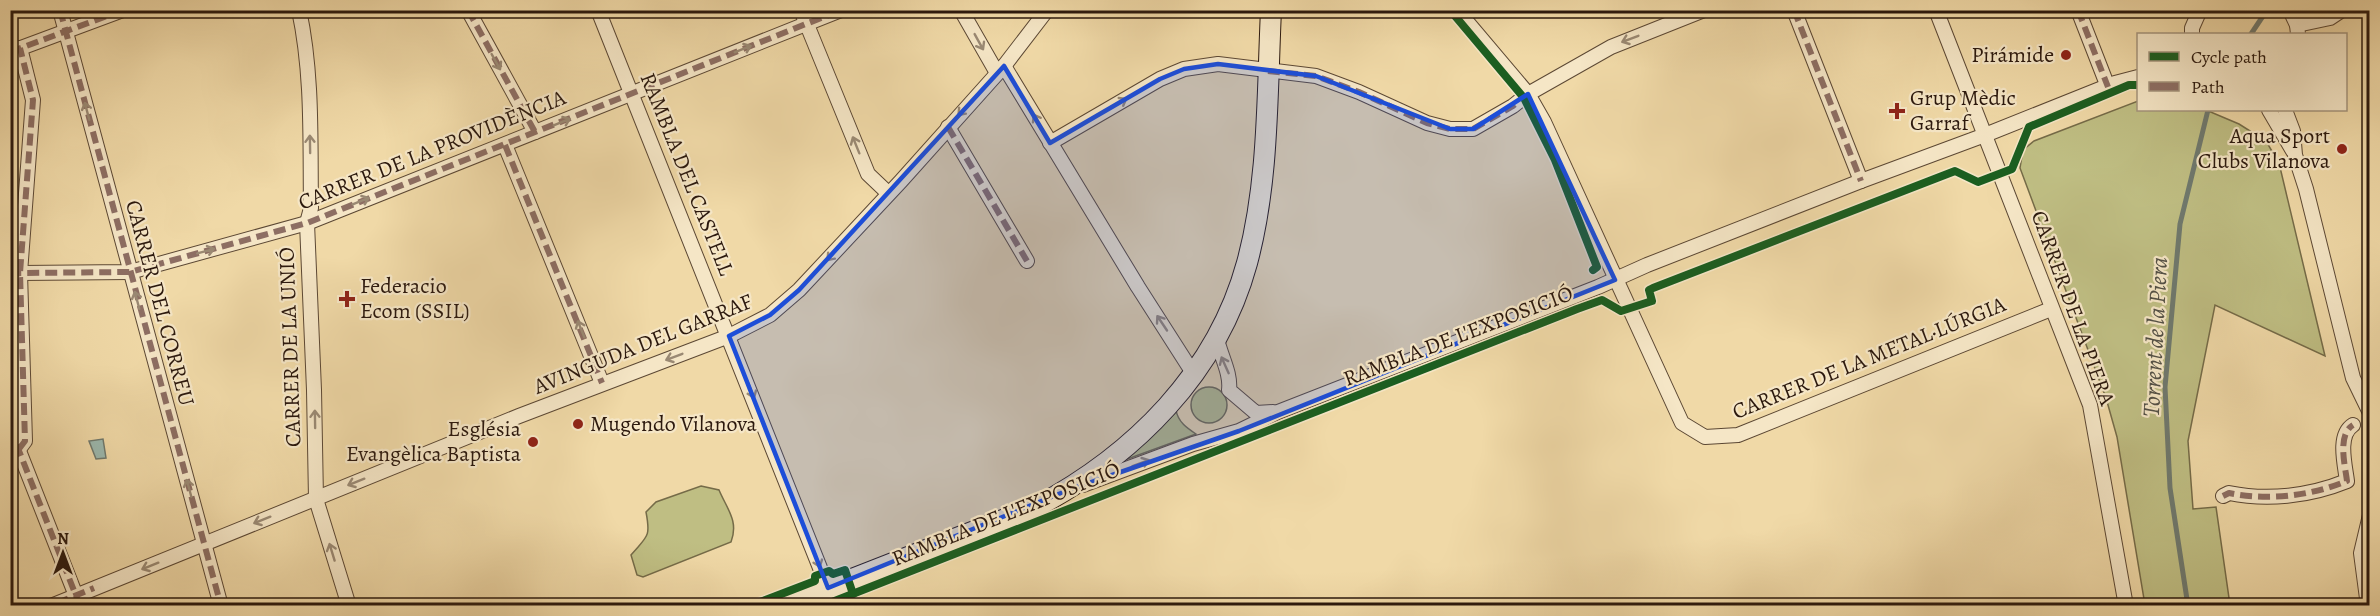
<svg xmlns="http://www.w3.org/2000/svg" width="2380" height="616" viewBox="0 0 2380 616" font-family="Alegreya,serif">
  <rect width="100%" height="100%" fill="#f0d9a7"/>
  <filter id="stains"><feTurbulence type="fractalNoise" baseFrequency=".00333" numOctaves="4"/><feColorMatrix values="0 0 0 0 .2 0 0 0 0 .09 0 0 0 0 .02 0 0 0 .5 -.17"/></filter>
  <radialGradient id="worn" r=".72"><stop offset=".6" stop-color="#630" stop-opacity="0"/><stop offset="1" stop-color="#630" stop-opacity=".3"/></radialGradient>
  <g fill="#bfbe83" stroke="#756b48" stroke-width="1.5">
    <polygon points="2138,101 2138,110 2206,110 2239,124 2266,141 2279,163 2325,356 2215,305 2188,441 2193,509 2216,507 2230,605 2145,605 2117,437 2106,398 2020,168 2023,150 2034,141"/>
    <circle cx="1209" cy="405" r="18"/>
    <path d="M 1176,410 C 1178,422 1187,428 1196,434 L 1122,461 Z"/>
    <path d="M 701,486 L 719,490 C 727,509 739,521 731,542 L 643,577 L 637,575 L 631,555 C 647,536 651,538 646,512 L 656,502 Z"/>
  </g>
  <polygon fill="#9cb9af" stroke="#6f796e" stroke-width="1.5" points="103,439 106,458 96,459 89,441"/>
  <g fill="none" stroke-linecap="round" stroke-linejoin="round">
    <g stroke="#6f796e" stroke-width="5">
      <polyline points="2251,34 2267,10"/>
      <polyline points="2188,606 2170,488 2165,387 2180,224 2208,110"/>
    </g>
    <g stroke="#5c4834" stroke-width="16">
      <g id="street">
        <polyline points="60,10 221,606"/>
        <path d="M 299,10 C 313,75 310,142 311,208 L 307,223 L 314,390 L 316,499 L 349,606"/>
        <polyline points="468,10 535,132"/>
        <polyline points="598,10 828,588"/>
        <polyline points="801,10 868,174 888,193"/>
        <polyline points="961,10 997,73"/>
        <polyline points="1457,10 1528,94 1544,122 1682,423 1705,437 1738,435 2051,309"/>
        <polyline points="1794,10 1861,181"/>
        <polyline points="1936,10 2090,405 2126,606"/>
        <polyline points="2078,10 2108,87"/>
        <polyline points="2290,10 2297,25 2298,34"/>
        <polyline points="2297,25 2330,18 2342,10"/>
        <polyline points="2192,34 2192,28 2200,10"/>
        <polyline points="10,52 123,10"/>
        <polyline points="1004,66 1138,287 1193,373"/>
        <polyline points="2269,110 2293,151"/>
        <polyline points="2285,110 2293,131 2295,155 2306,189 2353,378 2370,413"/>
        <polyline points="948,127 1027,261"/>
        <polyline points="1050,143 1160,79 1184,69 1218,64 1316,76 1359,92 1427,123 1450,129 1473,129 1513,106 1528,94 1611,47 1704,10"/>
        <polyline points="505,145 602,383"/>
        <polyline points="10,277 20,273 130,272 307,223 841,10"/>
        <path d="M 1217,339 C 1221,357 1231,373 1229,390 L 1256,413 L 1273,412"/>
        <polyline points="10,428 80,606"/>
        <polyline points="19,449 25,441 20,273 33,100 20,48"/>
        <polyline points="1083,485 1193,444 1239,431 1278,412 1598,287 1647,265 1861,181 1985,135 2115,83 2138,77"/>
        <path d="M 2223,496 L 2229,493 C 2268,501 2310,496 2347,481 C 2345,465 2337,435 2353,425"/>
        <polyline points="51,606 519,416 729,336 770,315 799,290 901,181 1004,66 1047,10"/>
        <polyline points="2368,606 2361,553 2370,515"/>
      </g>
    </g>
    <g stroke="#2b180d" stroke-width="22">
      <path id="secondary" d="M 783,606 L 1036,507 C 1134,455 1217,373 1247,263 C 1269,182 1267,94 1271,10"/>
    </g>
    <use href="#street" stroke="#f5e6c6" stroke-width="14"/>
    <use href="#secondary" stroke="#f5e6c6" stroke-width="20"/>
    <g stroke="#8d6e63" stroke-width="6" stroke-dasharray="12 6" stroke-linecap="butt">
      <polyline points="60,10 221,606"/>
      <polyline points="468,10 535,132"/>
      <polyline points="1794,10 1861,181"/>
      <polyline points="2078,10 2108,87"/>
      <polyline points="10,52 123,10"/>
      <polyline points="1268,71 1316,76 1359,92 1427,123 1450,129 1473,129 1513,106 1526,95"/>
      <polyline points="948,127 1027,261"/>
      <polyline points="505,145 602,383"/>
      <polyline points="10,277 20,273 130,272 307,223 841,10"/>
      <polyline points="10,428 80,606"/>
      <polyline points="19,449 25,441 20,273 33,100 20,48"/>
      <path d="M 2223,496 L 2229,493 C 2268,501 2310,496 2347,481 C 2345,465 2337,435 2353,425"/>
      <polyline points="57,603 94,588"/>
    </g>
    <g stroke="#f5e6c6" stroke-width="11">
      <g id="cycleway">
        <polyline points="1450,10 1524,98 1555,160 1597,267 1593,270"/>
        <polyline points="750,606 815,581 815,576 829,571 833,574 845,570 853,594"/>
        <polyline points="822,606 1577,309 1602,300 1621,311 1652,301 1649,290 1653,288 1955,171 1978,182 2012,169 2029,127 2129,85 2138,85"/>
      </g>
    </g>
    <use href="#cycleway" stroke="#1b5e20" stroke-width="8"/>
  </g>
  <defs><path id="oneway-shaft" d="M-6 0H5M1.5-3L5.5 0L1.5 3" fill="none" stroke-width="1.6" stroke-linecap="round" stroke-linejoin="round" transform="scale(1.5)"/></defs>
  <g stroke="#9a8973">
    <use href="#oneway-shaft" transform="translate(1630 39) rotate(159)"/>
    <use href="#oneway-shaft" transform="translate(979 42) rotate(61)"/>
    <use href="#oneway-shaft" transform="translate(743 49) rotate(-22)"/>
    <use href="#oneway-shaft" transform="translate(496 62) rotate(61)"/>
    <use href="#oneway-shaft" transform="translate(1119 103) rotate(-30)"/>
    <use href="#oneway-shaft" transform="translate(964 109) rotate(132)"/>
    <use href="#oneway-shaft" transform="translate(87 111) rotate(-105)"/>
    <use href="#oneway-shaft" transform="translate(562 122) rotate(-22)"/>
    <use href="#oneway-shaft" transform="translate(1038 122) rotate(-120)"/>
    <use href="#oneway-shaft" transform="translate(310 144) rotate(-91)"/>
    <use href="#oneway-shaft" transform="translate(856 145) rotate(-112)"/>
    <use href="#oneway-shaft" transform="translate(361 201) rotate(-22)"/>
    <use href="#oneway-shaft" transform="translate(206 251) rotate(-15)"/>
    <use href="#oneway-shaft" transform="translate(833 254) rotate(132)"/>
    <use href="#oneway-shaft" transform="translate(137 300) rotate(-105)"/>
    <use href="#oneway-shaft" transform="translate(1162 323) rotate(-124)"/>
    <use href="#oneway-shaft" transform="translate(581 329) rotate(-112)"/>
    <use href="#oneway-shaft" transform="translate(674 357) rotate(159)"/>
    <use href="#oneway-shaft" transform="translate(1225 365) rotate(-114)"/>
    <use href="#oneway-shaft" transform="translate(751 390) rotate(68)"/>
    <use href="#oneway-shaft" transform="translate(315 419) rotate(-91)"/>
    <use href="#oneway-shaft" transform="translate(1141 463) rotate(-20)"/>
    <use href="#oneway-shaft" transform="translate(356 482) rotate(158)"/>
    <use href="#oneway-shaft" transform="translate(189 488) rotate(-105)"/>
    <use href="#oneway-shaft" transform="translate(262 520) rotate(158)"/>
    <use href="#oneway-shaft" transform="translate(332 552) rotate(-107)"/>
    <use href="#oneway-shaft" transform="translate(817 559) rotate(70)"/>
    <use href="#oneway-shaft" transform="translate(150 566) rotate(158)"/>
  </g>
  <path fill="#1d4ed8" fill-opacity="0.2" stroke="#1d4ed8" stroke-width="4.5" stroke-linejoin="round" d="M 1218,64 L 1316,76 L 1450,129 L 1473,129 L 1528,94 L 1615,280 L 1239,431 L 1066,491 L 828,588 L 729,336 L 770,315 L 799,290 L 1004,66 L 1050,143 L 1160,79 L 1184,69 Z"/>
  <g fill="#8f2418" stroke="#f5e6c6" stroke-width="2">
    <circle cx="2066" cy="55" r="6"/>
    <path d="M1894 102h6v6h6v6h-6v6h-6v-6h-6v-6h6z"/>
    <circle cx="2342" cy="149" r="6"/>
    <path d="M344 290h6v6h6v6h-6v6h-6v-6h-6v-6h6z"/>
    <circle cx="578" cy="424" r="6"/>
    <circle cx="533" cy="442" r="6"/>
  </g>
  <g text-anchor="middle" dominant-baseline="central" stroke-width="4.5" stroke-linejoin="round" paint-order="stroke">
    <g font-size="22" fill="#2b180d" stroke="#f5e6c6" text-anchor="end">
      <text x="2054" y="55">Pirámide</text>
      <text x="1910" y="98" text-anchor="start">Grup Mèdic<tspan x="1910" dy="25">Garraf</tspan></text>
      <text x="2330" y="136">Aqua Sport<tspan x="2330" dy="25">Clubs Vilanova</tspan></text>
      <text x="360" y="286" text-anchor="start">Federacio<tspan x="360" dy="25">Ecom (SSIL)</tspan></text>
      <text x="590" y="424" text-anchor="start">Mugendo Vilanova</text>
      <text x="521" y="429">Església<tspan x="521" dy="25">Evangèlica Baptista</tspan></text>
    </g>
    <g font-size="22" fill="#2b180d" stroke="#f5e6c6">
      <text transform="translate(432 150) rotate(-22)">CARRER DE LA PROVIDÈNCIA</text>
      <text transform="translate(687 174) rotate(68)">RAMBLA DEL CASTELL</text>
      <text transform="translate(160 303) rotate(75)">CARRER DEL CORREU</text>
      <text transform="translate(2073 308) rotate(70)">CARRER DE LA PIERA</text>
      <text transform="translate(1458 336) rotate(-21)">RAMBLA DE L'EXPOSICIÓ</text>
      <text transform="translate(643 344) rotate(-22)">AVINGUDA DEL GARRAF</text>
      <text transform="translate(290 347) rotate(-92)">CARRER DE LA UNIÓ</text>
      <text transform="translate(1869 358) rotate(-22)">CARRER DE LA METAL·LÚRGIA</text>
      <text transform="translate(1006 514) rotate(-22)">RAMBLA DE L'EXPOSICIÓ</text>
    </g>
    <g font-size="24" font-style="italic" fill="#535046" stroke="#f5e6c6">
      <text transform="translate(2155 337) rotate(-87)">Torrent de la Piera</text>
    </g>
  </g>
  <rect width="2380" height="616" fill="none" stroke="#f0d9a7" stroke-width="36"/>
  <rect x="12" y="12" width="2356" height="592" fill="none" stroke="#2b180d" stroke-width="3"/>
  <rect x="18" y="18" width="2344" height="580" fill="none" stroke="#2b180d" stroke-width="1.5"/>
  <rect x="2137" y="33" width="210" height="78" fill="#f5e6c6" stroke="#a4947c" stroke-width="1.5"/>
  <rect x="2149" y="52" width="30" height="9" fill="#1b5e20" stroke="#a4947c" stroke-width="1.5"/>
  <text x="2191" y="63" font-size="18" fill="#2b180d">Cycle path</text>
  <rect x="2149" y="82" width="30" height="9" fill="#8d6e63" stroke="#a4947c" stroke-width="1.5"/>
  <text x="2191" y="93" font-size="18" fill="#2b180d">Path</text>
  <g transform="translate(63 553)" stroke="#f5e6c6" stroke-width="4.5" paint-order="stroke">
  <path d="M0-4.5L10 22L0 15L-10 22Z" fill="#2b180d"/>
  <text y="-9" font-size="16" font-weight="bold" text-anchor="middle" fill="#2b180d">N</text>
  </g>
  <rect width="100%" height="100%" filter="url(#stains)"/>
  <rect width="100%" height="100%" fill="url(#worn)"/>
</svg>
